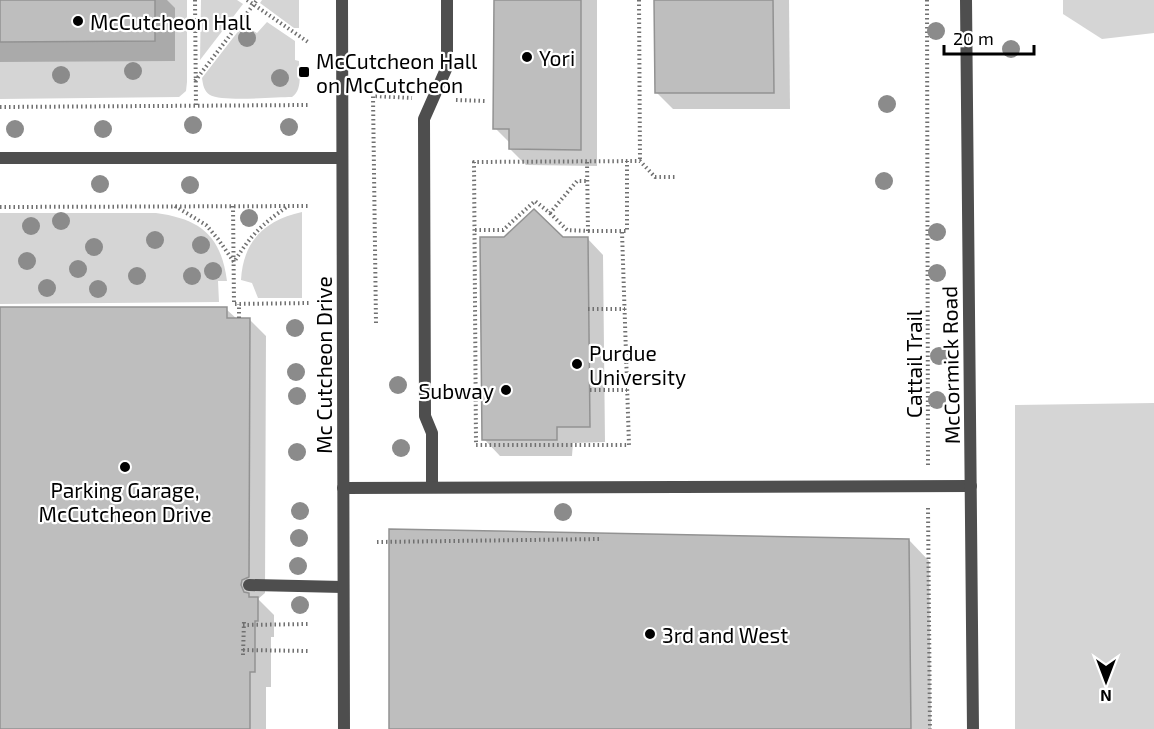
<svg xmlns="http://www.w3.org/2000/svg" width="1154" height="729" viewBox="0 0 1154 729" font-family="'Exo 2',sans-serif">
  <rect width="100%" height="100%" fill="#fff"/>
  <g fill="#d5d5d5">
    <polygon points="155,0 187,0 187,82 186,91 179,97 0,99 0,42 155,41"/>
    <polygon points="201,0 237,0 243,4 200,60"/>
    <polygon points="262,0 299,0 299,28 294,28 260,3"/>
    <polygon points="1063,0 1154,0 1154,33 1102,39 1063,14"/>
    <path d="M 267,22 L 295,41 L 295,60 L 299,61 C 299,73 303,89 292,97 C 275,97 222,102 210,95 C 204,91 203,85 202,78 L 243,25 L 257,33 Z"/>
    <path d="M 302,212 L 302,298 L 258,298 L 252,283 L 241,280 C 243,241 265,220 302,212 Z"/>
    <path d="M 0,213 L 156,213 C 200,219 221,235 227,281 L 218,281 L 219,302 L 0,304 Z"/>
    <polygon points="1154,403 1154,729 1015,729 1015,405"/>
  </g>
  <g fill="#0003">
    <polygon points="0,0 167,0 175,8 175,61 0,62"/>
    <polygon points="496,0 597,0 597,166 526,165 510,149 510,143 495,128"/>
    <polygon points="656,0 789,0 790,109 673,109 657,93"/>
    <polygon points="563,238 587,238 603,255 605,442 573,443 572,456 500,456 484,439"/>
    <polygon points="0,309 226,309 238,320 250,320 266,336 265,593 258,599 274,615 274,637 271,637 271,687 266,687 266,729 0,729"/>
    <polygon points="909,540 929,561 931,729 391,729"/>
  </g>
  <g fill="#bebebe" stroke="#929292" stroke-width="1.5">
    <polygon points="0,0 155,0 155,41 0,42"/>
    <polygon points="494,0 581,0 581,150 509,149 509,129 493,129"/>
    <polygon points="654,0 773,0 774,93 655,93"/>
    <polygon points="534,209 563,237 588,237 590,427 557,427 557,440 482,440 480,237 504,237"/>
    <polygon points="0,307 227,307 227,318 250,318 249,577 242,580 241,585 244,592 249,593 249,597 258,597 258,621 255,621 255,672 250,672 250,729 0,729"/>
    <polygon points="389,529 909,539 911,729 389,729"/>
  </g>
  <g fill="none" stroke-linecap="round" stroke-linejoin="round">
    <g stroke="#707070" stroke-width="4" stroke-dasharray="1.5 3" stroke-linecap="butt">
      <polyline points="195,0 196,106"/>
      <polyline points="247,0 308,42"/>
      <polyline points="639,0 640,161"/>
      <polyline points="927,0 928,467"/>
      <polyline points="195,81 257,0"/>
      <polyline points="456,100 486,101"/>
      <polyline points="0,107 308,105"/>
      <path d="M 175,206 L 206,225 L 218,239 L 234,262 C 251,235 261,225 288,206"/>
      <polyline points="233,206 234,304 309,303"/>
      <polyline points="0,207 309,206"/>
      <polyline points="550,213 567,230 588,231 587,161"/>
      <polyline points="475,230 503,230 535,201 550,213 577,181 588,181"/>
      <polyline points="588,231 627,231 627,161"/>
      <polyline points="622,232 629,445 476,445 474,162 640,161 655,177 675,177"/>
      <polyline points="588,309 625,309"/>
      <polyline points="239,318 239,304"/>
      <polyline points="376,323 373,96 412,98"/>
      <polyline points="590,390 627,390"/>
      <polyline points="928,508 930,729"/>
      <polyline points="377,542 602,539"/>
      <polyline points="243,625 309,624"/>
      <polyline points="243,650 309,651"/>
      <polyline points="243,655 244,621"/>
    </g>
    <g stroke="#4e4e4e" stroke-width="12">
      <polyline points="0,158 342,158"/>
      <polyline points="432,487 432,433 425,416 424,119 447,67 447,0"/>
      <polyline points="343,488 971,486"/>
      <polyline points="249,585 343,587"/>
    </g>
    <polyline stroke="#4e4e4e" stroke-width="12" points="342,0 344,729"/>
    <polyline stroke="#4e4e4e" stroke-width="12" points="966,0 973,729"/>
  </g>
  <g fill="#8b8b8b">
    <circle cx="936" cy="31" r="9"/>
    <circle cx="247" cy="38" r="9"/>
    <circle cx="1011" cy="49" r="9"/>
    <circle cx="133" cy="71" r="9"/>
    <circle cx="61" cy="75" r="9"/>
    <circle cx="280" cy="78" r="9"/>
    <circle cx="887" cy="104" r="9"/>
    <circle cx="193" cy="125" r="9"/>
    <circle cx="289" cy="127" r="9"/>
    <circle cx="15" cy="129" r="9"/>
    <circle cx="103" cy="129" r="9"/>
    <circle cx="884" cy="181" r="9"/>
    <circle cx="100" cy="184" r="9"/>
    <circle cx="190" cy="185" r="9"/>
    <circle cx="249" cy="218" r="9"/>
    <circle cx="61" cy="221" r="9"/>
    <circle cx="31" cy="226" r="9"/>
    <circle cx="937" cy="232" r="9"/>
    <circle cx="155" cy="240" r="9"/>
    <circle cx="201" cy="245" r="9"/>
    <circle cx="94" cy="247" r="9"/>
    <circle cx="27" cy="261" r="9"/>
    <circle cx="78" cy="269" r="9"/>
    <circle cx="213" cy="271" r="9"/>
    <circle cx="937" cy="273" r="9"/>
    <circle cx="137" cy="276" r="9"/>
    <circle cx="192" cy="276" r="9"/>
    <circle cx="47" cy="288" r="9"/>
    <circle cx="98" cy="289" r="9"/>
    <circle cx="295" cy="328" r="9"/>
    <circle cx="939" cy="356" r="9"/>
    <circle cx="296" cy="372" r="9"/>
    <circle cx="398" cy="385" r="9"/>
    <circle cx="297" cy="396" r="9"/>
    <circle cx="937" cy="400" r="9"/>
    <circle cx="401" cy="448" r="9"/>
    <circle cx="297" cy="452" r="9"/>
    <circle cx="300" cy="511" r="9"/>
    <circle cx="563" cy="512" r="9"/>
    <circle cx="299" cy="538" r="9"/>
    <circle cx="298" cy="566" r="9"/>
    <circle cx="300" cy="605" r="9"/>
  </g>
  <g fill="#000" stroke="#fff" stroke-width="2">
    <circle cx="78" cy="21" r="6"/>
    <circle cx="527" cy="57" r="6"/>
    <rect x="298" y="66" width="12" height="12" rx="3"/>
    <circle cx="577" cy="364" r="6"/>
    <circle cx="506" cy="390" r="6"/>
    <circle cx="125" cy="467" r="6"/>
    <circle cx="650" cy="634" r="6"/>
  </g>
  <g text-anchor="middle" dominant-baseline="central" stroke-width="4.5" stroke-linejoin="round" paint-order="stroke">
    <g font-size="21" fill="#000" stroke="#fff" text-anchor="start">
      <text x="90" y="21">McCutcheon Hall</text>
      <text x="539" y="57">Yori</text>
      <text x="316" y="60">McCutcheon Hall<tspan x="316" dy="24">on McCutcheon</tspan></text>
      <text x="589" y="352">Purdue<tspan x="589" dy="24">University</tspan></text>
      <text x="494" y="390" text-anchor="end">Subway</text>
      <text x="125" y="489" text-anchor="middle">Parking Garage,<tspan x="125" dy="24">McCutcheon Drive</tspan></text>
      <text x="662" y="634">3rd and West</text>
    </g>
    <g font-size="21" fill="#000" stroke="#fff">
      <text transform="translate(913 364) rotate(-90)">Cattail Trail</text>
      <text transform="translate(323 365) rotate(-90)">Mc Cutcheon Drive</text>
      <text transform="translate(950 365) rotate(-91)">McCormick Road</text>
    </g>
  </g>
  <g transform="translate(1106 681) rotate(180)" stroke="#ffffff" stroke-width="4.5" paint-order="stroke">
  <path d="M0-4.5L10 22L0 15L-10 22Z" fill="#000000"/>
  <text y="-9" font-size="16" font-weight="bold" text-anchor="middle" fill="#000000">N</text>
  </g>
  <path d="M944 45v9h90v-9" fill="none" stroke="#000000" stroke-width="3"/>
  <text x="953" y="45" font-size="18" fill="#000000" stroke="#ffffff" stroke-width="4.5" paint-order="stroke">20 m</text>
</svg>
